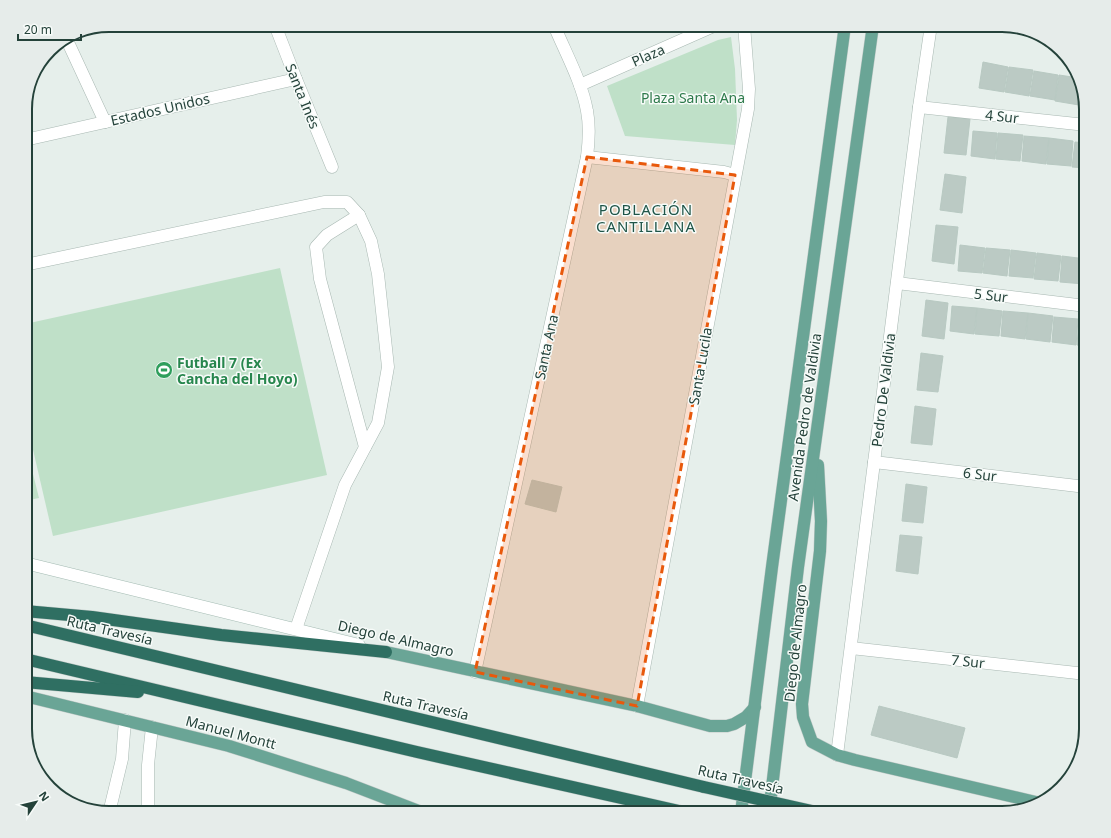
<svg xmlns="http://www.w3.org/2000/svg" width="1111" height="838" viewBox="0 0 1111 838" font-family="'Noto Sans',sans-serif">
  <rect width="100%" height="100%" fill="#e6efeb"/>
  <g fill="#bfe0c8">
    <polygon points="731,37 735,69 737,120 735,145 625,136 607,86 718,40"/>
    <polygon points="280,268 327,475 53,536 25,415 25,324"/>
    <polygon points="25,442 39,498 25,501"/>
  </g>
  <g fill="#bbcac4" stroke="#b8c9c2">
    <polygon points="983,62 1008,67 1004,92 979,88"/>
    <polygon points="1009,67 1033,70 1029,96 1005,92"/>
    <polygon points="1034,71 1058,75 1055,100 1030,96"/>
    <polygon points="1059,75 1079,78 1082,90 1079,105 1055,101"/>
    <polygon points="1082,93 1085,106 1080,105"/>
    <polygon points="948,117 970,119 966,155 944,153"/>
    <polygon points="973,131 997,133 995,159 971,156"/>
    <polygon points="998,133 1023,135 1020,161 996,159"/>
    <polygon points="1024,136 1049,138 1046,164 1022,161"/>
    <polygon points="1049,138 1073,141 1071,166 1047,164"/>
    <polygon points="1075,142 1086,143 1086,168 1072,167"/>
    <polygon points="945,174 966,177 962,213 940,210"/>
    <polygon points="936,225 958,227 954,264 932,261"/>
    <polygon points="960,245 985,248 982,273 958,271"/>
    <polygon points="986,248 1010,250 1007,276 983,273"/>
    <polygon points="1011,250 1036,253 1033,278 1009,276"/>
    <polygon points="1037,253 1061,256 1058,281 1034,279"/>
    <polygon points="1062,256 1086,259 1084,284 1060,282"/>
    <polygon points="926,300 948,303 944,339 922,336"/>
    <polygon points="952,306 977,308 974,334 950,331"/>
    <polygon points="977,308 1002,311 999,336 975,334"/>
    <polygon points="1003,311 1028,313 1025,339 1001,336"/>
    <polygon points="1028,313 1053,316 1050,342 1026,339"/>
    <polygon points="1054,317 1078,319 1076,345 1052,342"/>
    <polygon points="1079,319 1086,320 1086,346 1077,345"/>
    <polygon points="921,353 943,356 938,392 917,390"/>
    <polygon points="915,406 936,409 932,445 911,443"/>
    <polygon points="532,480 562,487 556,512 525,504"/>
    <polygon points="906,484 927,487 923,523 902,521"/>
    <polygon points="900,535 922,537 918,574 896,571"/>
    <polygon points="879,706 965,728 957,758 871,735"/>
  </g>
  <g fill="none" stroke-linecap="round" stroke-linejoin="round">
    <g stroke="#a8b8b2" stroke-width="13">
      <g id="lane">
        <polyline points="359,215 327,235 316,247 320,279 365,447"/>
        <polyline points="25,265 324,202 347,202 359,215 371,241 378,274 388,367 378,423 345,485 296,629"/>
        <polyline points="109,813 122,759 125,720"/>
        <polyline points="149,813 148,811 148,765 152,727"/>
      </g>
    </g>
    <g stroke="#a8b8b2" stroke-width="13">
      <g id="street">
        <polyline points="275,25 296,79 332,167"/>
        <polyline points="66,38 105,122"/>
        <polyline points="580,85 716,25"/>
        <polyline points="919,107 1086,125"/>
        <polyline points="25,140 296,79"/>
        <polyline points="587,157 724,172 735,175"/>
        <polyline points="897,283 1086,306"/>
        <polyline points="874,462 1086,487"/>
        <polyline points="851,648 1086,674"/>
        <path d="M 475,672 L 587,157 C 589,141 590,126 587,111 C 582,82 565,52 554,25"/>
        <polyline points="637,706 748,109 749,89 744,25"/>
        <polyline points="837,755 919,107 931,25"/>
      </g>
    </g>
    <g stroke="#a4bbb3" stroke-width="13">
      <polyline id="secondary" points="25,563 359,645"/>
    </g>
    <g stroke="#c2cac8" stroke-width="13">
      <g id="primary">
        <polyline points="818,465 821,521 820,551 802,704 803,717 812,742 837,755 855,760 1040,803"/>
        <polyline points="386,652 637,706 710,726 727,726 734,724 746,717 755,707"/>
        <polyline points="25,696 229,746 346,783 424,813"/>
        <polyline points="741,813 772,567 845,25"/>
        <polyline points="769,813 798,567 873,25"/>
      </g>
    </g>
    <g stroke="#c2cac8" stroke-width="13">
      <g id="highway">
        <polyline points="25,611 92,617 221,635 386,652"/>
        <polyline points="25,625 704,787"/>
        <polyline points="25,659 417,752 688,813"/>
        <polyline points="25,682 138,692"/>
      </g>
    </g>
    <use href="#lane" stroke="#fff" stroke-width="12"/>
    <use href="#street" stroke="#fff" stroke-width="12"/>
    <use href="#secondary" stroke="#fff" stroke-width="12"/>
    <use href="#primary" stroke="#6aa596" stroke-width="12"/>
    <use href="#highway" stroke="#2f6f62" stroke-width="12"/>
    <g stroke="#c2cac8" stroke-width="13" stroke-linecap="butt">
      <polyline id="highway-bridge" points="704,787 812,811"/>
    </g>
    <use href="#highway-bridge" stroke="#2f6f62" stroke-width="12"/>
  </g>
  <path fill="#e8590c" fill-opacity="0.2" stroke="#e8590c" stroke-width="3" stroke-dasharray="8 5" stroke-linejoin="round" d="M 587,157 L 735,175 L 637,706 L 475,672 Z"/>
  <defs>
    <g id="stadium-disc" transform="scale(0.9)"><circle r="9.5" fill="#2e9e5b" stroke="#f7fbf9"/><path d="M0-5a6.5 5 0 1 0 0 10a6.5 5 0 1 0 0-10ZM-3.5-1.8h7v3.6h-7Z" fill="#fff"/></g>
  </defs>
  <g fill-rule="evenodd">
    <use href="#stadium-disc" x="164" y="370"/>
  </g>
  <g text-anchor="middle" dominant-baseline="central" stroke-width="3" stroke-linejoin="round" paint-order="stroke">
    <g font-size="14" fill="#24423a" stroke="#f7fbf9">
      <text transform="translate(648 55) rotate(-24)">Plaza</text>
      <text transform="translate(303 96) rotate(68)">Santa Inés</text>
      <text transform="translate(160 109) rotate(-13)">Estados Unidos</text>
      <text transform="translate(1002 116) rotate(6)">4 Sur</text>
      <text transform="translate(991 295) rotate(7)">5 Sur</text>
      <text transform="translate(546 347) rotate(-78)">Santa Ana</text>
      <text transform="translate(700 366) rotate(-80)">Santa Lucila</text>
      <text transform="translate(883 390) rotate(-83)">Pedro De Valdivia</text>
      <text transform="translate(804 417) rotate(-82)">Avenida Pedro de Valdivia</text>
      <text transform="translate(980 474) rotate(7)">6 Sur</text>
      <text transform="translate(110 630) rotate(13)">Ruta Travesía</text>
      <text transform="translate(396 638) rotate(13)">Diego de Almagro</text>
      <text transform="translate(795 643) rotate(-84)">Diego de Almagro</text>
      <text transform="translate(968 661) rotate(6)">7 Sur</text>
      <text transform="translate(426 705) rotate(13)">Ruta Travesía</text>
      <text transform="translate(231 732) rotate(15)">Manuel Montt</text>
      <text transform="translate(741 779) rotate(13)">Ruta Travesía</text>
    </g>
    <g font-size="14" fill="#2d7a4b" stroke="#f7fbf9">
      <text x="693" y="97">Plaza Santa Ana</text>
    </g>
    <g font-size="14" font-weight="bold" fill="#27864d" stroke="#f7fbf9" text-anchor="start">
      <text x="177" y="362">Futball 7 (Ex<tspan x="177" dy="16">Cancha del Hoyo)</tspan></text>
    </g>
    <g font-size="15" letter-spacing="1" fill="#1f5548" stroke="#f7fbf9">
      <text x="646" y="209">POBLACIÓN<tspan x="646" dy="17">CANTILLANA</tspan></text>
    </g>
  </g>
  <path d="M0 0H1111V838H0ZM109 32H1002A77 77 0 0 1 1079 109V729A77 77 0 0 1 1002 806H109A77 77 0 0 1 32 729V109A77 77 0 0 1 109 32Z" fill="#e6ecea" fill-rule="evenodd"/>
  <path fill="none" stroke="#24423a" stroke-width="2" d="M109 32H1002A77 77 0 0 1 1079 109V729A77 77 0 0 1 1002 806H109A77 77 0 0 1 32 729V109A77 77 0 0 1 109 32Z"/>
  <g transform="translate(36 802) rotate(55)" stroke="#f7fbf9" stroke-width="3" paint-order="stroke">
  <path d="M0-3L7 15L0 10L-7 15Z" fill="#24423a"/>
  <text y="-6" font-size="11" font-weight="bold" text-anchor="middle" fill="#24423a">N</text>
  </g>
  <path d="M18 34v6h63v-6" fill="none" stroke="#24423a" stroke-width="2"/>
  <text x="24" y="34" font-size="12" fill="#24423a" stroke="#f7fbf9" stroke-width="3" paint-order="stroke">20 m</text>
</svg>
